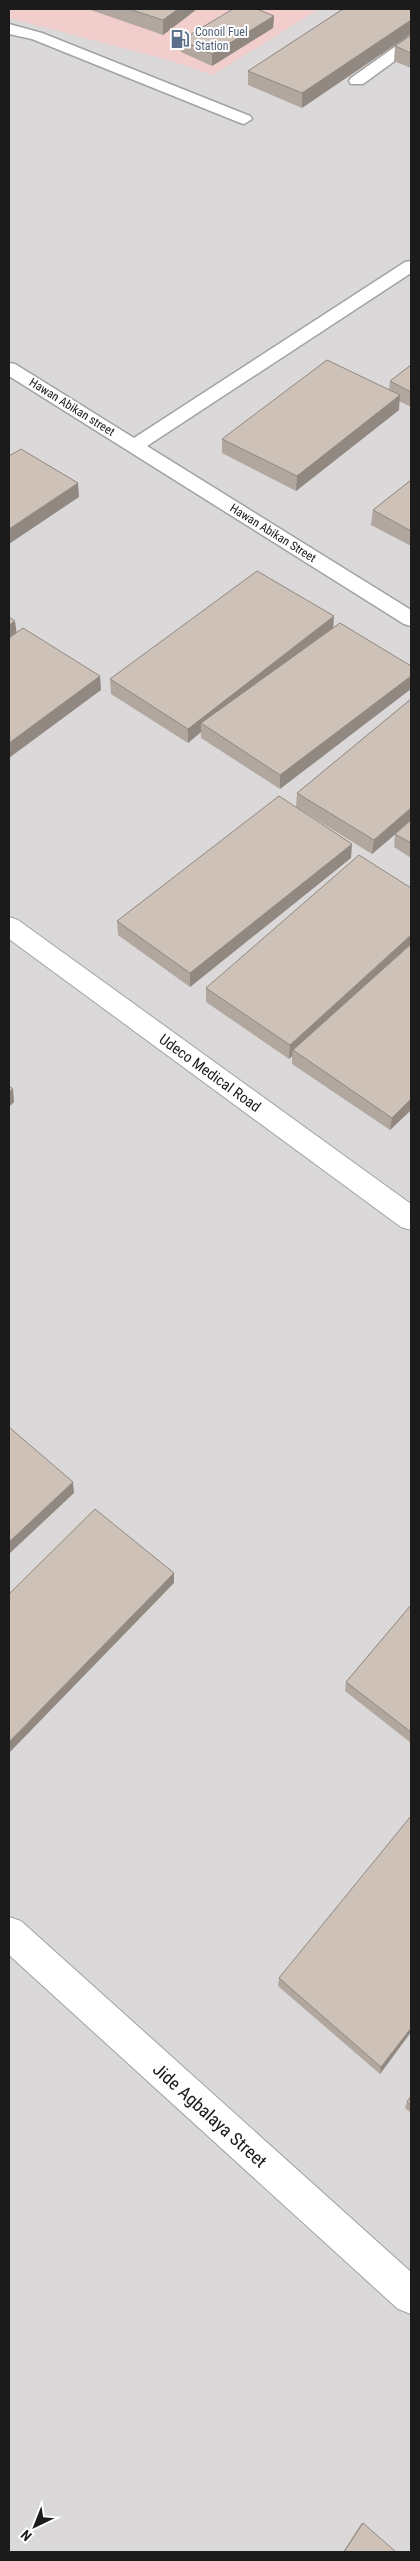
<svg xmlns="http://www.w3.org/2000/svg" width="420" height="2561" viewBox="0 0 420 2561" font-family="'Roboto Condensed',sans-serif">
  <rect width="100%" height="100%" fill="#eee9df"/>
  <rect fill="#dad8d8" x="9" y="9" width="402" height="2543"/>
  <polygon fill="#f1cecc" points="9,9 319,9 213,75 168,60 9,18"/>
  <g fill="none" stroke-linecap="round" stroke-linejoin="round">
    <g stroke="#a2a2a2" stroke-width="3">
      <g id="service">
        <polygon points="9,24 42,33 250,116 252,119 244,124 238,122 32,39 9,34"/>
        <polygon points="411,37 411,49 363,84 351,84 349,81 351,78 406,39"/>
        <polygon points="411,261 411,273 147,446 411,610 411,626 404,624 9,376 9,363 15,364 134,438 405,262"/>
      </g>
    </g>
    <g stroke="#a2a2a2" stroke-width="2">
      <g id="minor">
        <polygon points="9,917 18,920 411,1204 411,1230 401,1227 9,939"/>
        <polygon points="9,1917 21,1921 411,2272 411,2314 398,2309 9,1955"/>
      </g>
    </g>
    <use href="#service" fill="#fff" fill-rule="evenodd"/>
    <use href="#minor" fill="#fff" fill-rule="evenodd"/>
  </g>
  <g fill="#b1a79e">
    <polygon points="88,9 197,9 163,35"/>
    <polygon points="343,9 302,108 248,85 248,71"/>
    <polygon points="274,16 273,28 212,66 181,52 181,40"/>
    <polygon points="411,35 411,68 394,61 395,46"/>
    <polygon points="411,365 411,407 399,401 399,410 296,491 222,453 222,439 389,390 390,381"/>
    <polygon points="411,480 411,546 371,525 373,510"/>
    <polygon points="334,616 280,789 201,738 201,732 188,743 111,694 110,679"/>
    <polygon points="411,699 411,858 394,847 395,834 372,854 296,807 297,793"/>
    <polygon points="351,858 190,987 118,935 117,921"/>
    <polygon points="206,988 411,1110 390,1130 292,1064 292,1056 289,1059 206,1002"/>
    <polygon points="411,1605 411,1743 345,1691 346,1682"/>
    <polygon points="279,1978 411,2032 380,2074 278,1986"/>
    <polygon points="411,2096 411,2113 405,2108 407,2102"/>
    <polygon points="363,2523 396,2552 343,2552 361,2524"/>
  </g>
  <g fill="#908881">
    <polygon points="178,9 197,9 163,35 163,20"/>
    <polygon points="274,16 273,28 212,66 212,54"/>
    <polygon points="411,20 411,34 302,108 302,93"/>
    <polygon points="400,395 399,410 296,491 297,476"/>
    <polygon points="78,483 79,497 9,544 9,529"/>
    <polygon points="334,616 333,631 201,723 201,732 188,743 188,729"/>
    <polygon points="15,621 17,635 9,641 9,625"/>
    <polygon points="100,676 101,690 9,758 9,743"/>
    <polygon points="411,676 411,689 280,789 280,775"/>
    <polygon points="411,808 411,821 372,854 374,840"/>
    <polygon points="352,844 351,858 190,987 190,973"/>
    <polygon points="411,935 411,947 293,1050 292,1056 289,1059 290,1045"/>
    <polygon points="13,1089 14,1102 9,1107 9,1092"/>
    <polygon points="411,1099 411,1110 390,1130 392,1118"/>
    <polygon points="73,1482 74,1493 9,1554 9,1542"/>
    <polygon points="174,1573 174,1583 9,1753 9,1742"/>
    <polygon points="411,2028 411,2032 380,2074 381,2067"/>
  </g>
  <g fill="#cec2b8" stroke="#908881">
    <polygon points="129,9 178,9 163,20"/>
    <polygon points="233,9 257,9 274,16 212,54 181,40"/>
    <polygon points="343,9 411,9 411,20 302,93 248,71"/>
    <polygon points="411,35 411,53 395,46"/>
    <polygon points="327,360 400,395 297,476 222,439"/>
    <polygon points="411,365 411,392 390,381"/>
    <polygon points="21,449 78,483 9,529 9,456"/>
    <polygon points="411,480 411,531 373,510"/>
    <polygon points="257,571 334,616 188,729 110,679"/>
    <polygon points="9,617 15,621 9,625"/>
    <polygon points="340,623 411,666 411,676 280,775 201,723"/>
    <polygon points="23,628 100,676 9,743 9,638"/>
    <polygon points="411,699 411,808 374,840 297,793"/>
    <polygon points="279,796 352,844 190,973 117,921"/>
    <polygon points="411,820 411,843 395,834"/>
    <polygon points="359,855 411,888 411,935 290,1045 206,988"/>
    <polygon points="411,944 411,1099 392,1118 293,1050"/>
    <polygon points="9,1086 13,1089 9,1092"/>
    <polygon points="9,1427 73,1482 9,1542"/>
    <polygon points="95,1509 174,1573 9,1742 9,1594"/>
    <polygon points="411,1605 411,1732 346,1682"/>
    <polygon points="411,1816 411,2028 381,2067 279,1978"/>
    <polygon points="411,2096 411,2105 407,2102"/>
    <polygon points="363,2523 396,2552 344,2552"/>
  </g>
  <defs>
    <g id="fuel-bare" transform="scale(1.5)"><path d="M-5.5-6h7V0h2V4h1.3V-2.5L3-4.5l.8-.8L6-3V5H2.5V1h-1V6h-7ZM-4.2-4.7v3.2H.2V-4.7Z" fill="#5c6f8a" stroke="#fff" stroke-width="2.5" paint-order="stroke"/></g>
  </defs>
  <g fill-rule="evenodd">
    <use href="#fuel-bare" x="180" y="39"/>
  </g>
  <g text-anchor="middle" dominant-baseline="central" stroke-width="4" stroke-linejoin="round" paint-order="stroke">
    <g font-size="12" fill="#4e5e75" stroke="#fff" text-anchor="start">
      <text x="195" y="32">Conoil Fuel<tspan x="195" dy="14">Station</tspan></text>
    </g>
    <g font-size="12" fill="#1b1b1b" stroke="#fff">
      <text transform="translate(72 407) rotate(32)">Hawan Abikan street</text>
      <text transform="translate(273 533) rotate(32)">Hawan Abikan Street</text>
    </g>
    <g font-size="15" fill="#1b1b1b" stroke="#fff">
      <text transform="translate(210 1073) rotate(36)">Udeco Medical Road</text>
    </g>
    <g font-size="18" fill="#1b1b1b" stroke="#fff">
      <text transform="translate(210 2115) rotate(42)">Jide Agbalaya Street</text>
    </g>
  </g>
  <rect width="420" height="2561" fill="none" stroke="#1b1b1b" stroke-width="20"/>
  <g transform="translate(35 2526) rotate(223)" stroke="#ffffff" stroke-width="4" paint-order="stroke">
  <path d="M0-4L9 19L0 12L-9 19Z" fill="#1b1b1b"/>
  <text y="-8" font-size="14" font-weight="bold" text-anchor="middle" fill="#1b1b1b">N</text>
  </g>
</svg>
